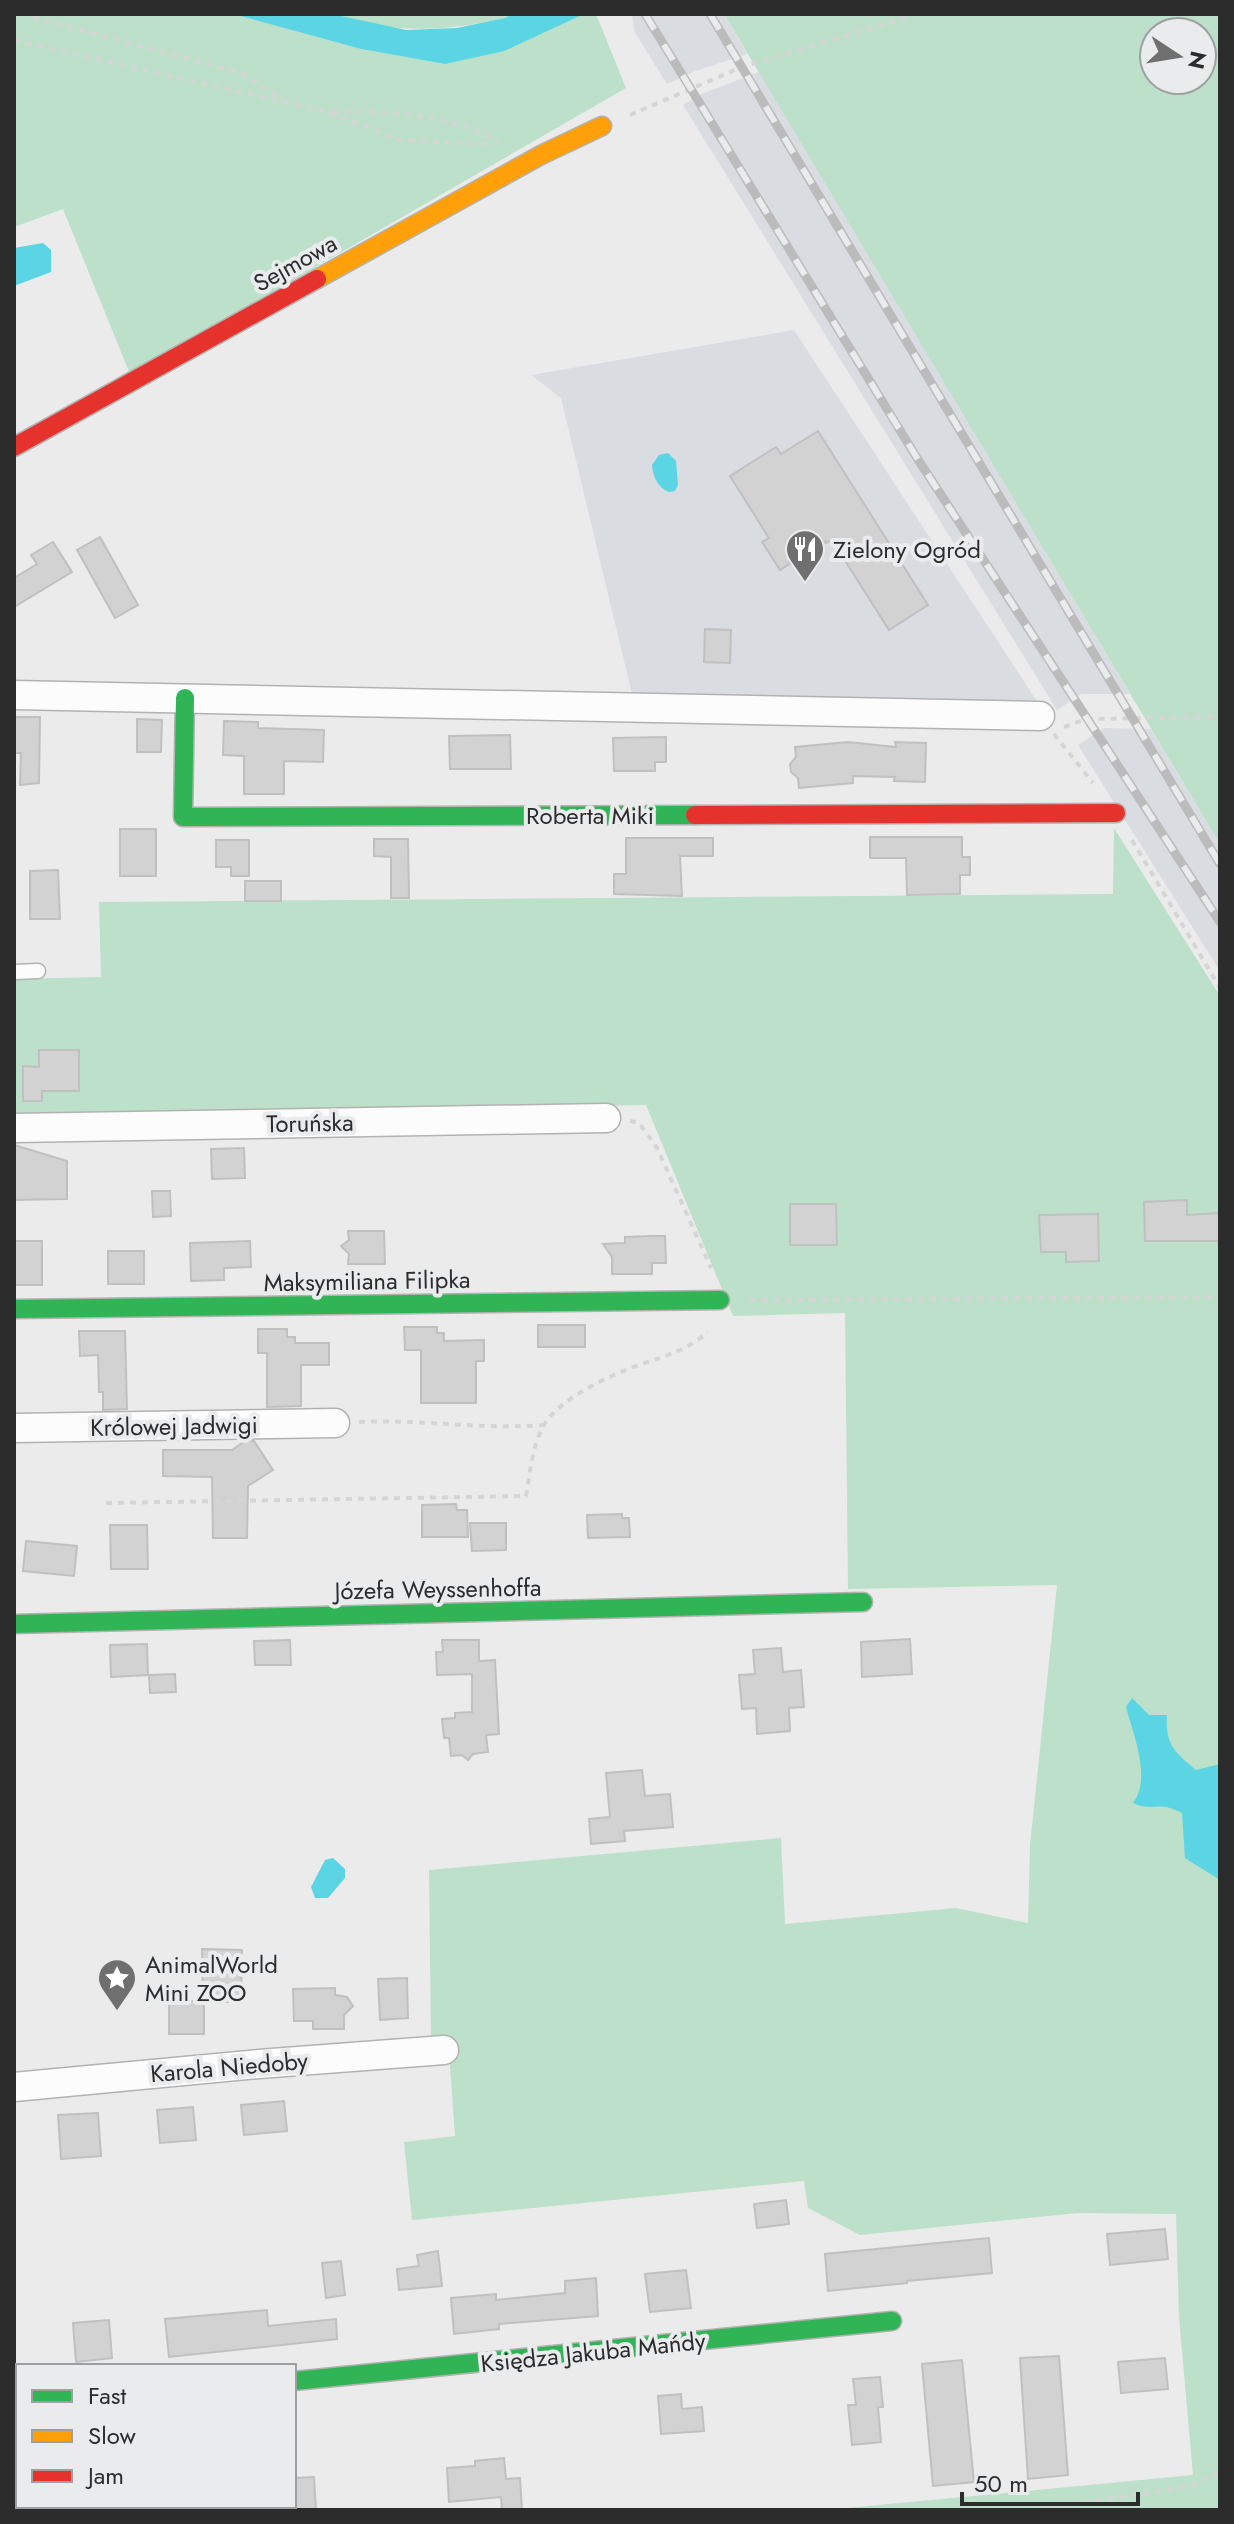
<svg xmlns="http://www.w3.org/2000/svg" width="1234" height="2524" viewBox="0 0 1234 2524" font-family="Jost,sans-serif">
  <rect width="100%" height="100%" fill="#ebebeb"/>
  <g fill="#d9dce1">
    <polygon points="632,14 724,14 747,54 693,72 667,84 634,31"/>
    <polygon points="759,72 962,410 1130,694 1081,694 1057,710 683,105 704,93"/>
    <polygon points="794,330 1040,706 632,694 561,398 531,375"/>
    <polygon points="1104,728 1151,729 1220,844 1220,971 1078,745"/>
  </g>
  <g fill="#bce0ca" fill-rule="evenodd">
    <polygon points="14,14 233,14 361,49 445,64 584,14 596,14 626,88 130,374 63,209 14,227"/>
    <path d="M 332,14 L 512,14 L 505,18 C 441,32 395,34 332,14 Z"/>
    <path d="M 724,14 L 1220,14 L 1220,844 ZM 1202,32 L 1202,80 L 1154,80 L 1154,32 Z"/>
    <polygon points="1114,828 1220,996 1220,2510 826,2510 1193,2475 1179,2317 1176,2214 1078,2213 860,2235 808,2208 804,2181 412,2220 404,2142 455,2136 448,2037 431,2038 429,1870 781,1838 785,1924 956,1908 1028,1923 1030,1845 1057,1585 848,1589 845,1313 733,1316 646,1105 14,1116 14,979 101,977 99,902 1113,894"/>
  </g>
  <g fill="#5bd4e3">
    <polygon points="233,14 332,14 406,30 457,28 505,18 512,14 584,14 504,51 445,64 361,49"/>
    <polygon points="43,243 51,250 51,272 14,286 14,248"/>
    <path d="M 668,453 L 676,461 L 678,485 L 675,491 L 669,492 C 658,488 653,477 652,465 L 659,455 Z"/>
    <path d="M 1132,1698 L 1149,1715 L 1167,1715 C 1165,1744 1174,1752 1196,1770 L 1220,1764 L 1220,1880 L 1185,1858 L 1182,1813 C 1159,1800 1151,1812 1133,1803 C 1152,1778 1133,1734 1126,1707 Z"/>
    <polygon points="333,1858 345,1869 345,1878 328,1898 315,1898 311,1887 325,1860"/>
  </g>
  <g fill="#d2d2d2" stroke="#c0c0c0" stroke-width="2">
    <polygon points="818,431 928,605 889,630 832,540 826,543 825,541 780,570 762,542 769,538 730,476 776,447 781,454"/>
    <polygon points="100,537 138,605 115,618 77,550"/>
    <polygon points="53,542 72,572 14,607 14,578 37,564 31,555"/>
    <polygon points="705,629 731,630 730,663 704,662"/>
    <polygon points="14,717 40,717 39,783 20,785 21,753 14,753"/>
    <polygon points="137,719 162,720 161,752 137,752"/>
    <polygon points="224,721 258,722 258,728 324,730 323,762 284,761 284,794 244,794 244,756 223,755"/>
    <polygon points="510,735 511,769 450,769 449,736"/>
    <polygon points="666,737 666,762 655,762 655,771 614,771 613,738"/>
    <polygon points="848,742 896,747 895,742 926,743 925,782 894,781 895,777 853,776 853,783 799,788 798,778 791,772 790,764 796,757 795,747"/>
    <rect x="120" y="829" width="36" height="47"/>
    <polygon points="870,837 962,837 962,857 970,857 970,875 960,875 960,894 907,895 906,858 870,858"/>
    <polygon points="626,838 713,838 713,856 680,856 682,896 614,894 614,874 626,874"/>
    <polygon points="374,839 408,839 409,898 391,898 391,857 374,856"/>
    <polygon points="216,840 249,840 249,876 231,876 231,867 216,867"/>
    <polygon points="58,870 60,919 30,919 30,871"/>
    <rect x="245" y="881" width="36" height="20"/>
    <polygon points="39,1050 79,1050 79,1091 42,1091 42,1101 23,1101 23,1066 39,1067"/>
    <polygon points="14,1145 67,1161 67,1199 14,1200"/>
    <polygon points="244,1148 245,1178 212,1179 211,1149"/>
    <polygon points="152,1191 170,1191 171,1216 153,1217"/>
    <polygon points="1187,1200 1187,1215 1220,1213 1220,1241 1145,1241 1144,1202"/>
    <polygon points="790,1204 836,1204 837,1245 790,1245"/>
    <polygon points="1098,1214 1099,1261 1066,1262 1066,1252 1041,1252 1039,1215"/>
    <polygon points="348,1231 384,1231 385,1264 348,1264 349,1254 341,1246 349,1240"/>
    <polygon points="651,1236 665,1236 666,1263 652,1263 652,1274 612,1274 612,1257 603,1244 625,1243 625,1237"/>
    <rect x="14" y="1241" width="28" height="44"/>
    <polygon points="250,1241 251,1267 224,1268 224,1280 191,1281 190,1243"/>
    <rect x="108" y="1251" width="36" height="33"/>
    <rect x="538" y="1325" width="47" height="22"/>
    <polygon points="404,1327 437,1327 437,1333 444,1333 444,1341 484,1340 484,1361 476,1361 476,1403 421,1403 421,1350 405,1350"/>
    <polygon points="258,1329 287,1329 287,1337 295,1337 295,1343 329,1343 329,1365 301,1365 301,1406 267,1407 267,1353 258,1353"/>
    <polygon points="79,1331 125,1331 127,1409 103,1410 103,1392 99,1392 98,1355 80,1356"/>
    <polygon points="245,1441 254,1441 273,1470 248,1486 247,1538 213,1538 212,1477 163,1476 163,1450 232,1450"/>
    <polygon points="456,1504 457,1510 467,1510 468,1537 422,1537 422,1505"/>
    <polygon points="622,1514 622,1518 629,1518 630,1537 588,1538 587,1515"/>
    <polygon points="470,1523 506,1523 506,1550 472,1551"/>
    <polygon points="110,1525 147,1525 148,1569 111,1569"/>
    <polygon points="26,1541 77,1546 74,1576 23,1571"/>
    <polygon points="910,1639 912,1674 862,1677 861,1642"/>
    <polygon points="290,1640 291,1665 255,1665 254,1641"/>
    <polygon points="442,1640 479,1640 479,1661 495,1660 499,1734 486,1735 488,1752 473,1754 468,1760 462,1755 451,1756 449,1738 444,1738 442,1719 455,1718 455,1713 472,1712 472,1674 437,1675 436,1652 443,1652"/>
    <polygon points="147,1644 148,1675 111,1677 110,1645"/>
    <polygon points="781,1648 783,1672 801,1670 804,1707 789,1708 790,1731 757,1734 756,1708 742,1709 739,1675 755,1674 753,1650"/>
    <polygon points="175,1674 176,1692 150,1693 149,1675"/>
    <polygon points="642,1770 645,1796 670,1794 673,1827 624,1831 625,1841 591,1844 589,1819 610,1817 606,1773"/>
    <polygon points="202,1949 242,1950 241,2002 204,2002 204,2034 169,2034 169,2001 203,2001"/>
    <polygon points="407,1978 408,2018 380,2020 378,1979"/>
    <polygon points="335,1988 335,1995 347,1997 353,2006 344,2015 344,2029 313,2029 313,2021 294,2021 293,1989"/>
    <polygon points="284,2101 287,2131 244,2135 241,2105"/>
    <polygon points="193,2107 196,2140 160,2143 157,2110"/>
    <polygon points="98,2113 101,2156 61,2159 58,2115"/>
    <polygon points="786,2200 789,2224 757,2228 754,2204"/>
    <polygon points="1165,2229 1168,2259 1110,2265 1107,2234"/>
    <polygon points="989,2238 992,2273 907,2281 907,2283 828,2291 825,2254"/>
    <polygon points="438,2251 442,2286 399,2290 397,2269 419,2266 417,2255"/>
    <polygon points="341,2261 345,2295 326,2298 322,2263"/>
    <polygon points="686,2270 691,2308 650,2312 645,2274"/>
    <polygon points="596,2278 598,2316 499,2324 499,2329 454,2334 451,2298 496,2294 496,2300 565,2293 565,2281"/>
    <polygon points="267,2310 268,2326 336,2319 337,2339 169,2357 165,2319"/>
    <polygon points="109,2320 112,2358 76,2362 73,2323"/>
    <polygon points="1059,2356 1068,2475 1028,2479 1020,2358"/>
    <polygon points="1165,2358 1168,2389 1121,2393 1118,2362"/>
    <polygon points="962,2360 974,2482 933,2486 922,2364"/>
    <polygon points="880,2377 883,2407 878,2407 881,2442 852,2445 848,2405 856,2405 853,2379"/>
    <polygon points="681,2394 682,2409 702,2407 704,2431 661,2434 658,2396"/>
    <polygon points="504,2458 506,2479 520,2478 522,2510 502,2510 501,2497 449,2502 447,2468 475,2466 475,2461"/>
    <polygon points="314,2477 316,2510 294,2510 294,2478"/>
  </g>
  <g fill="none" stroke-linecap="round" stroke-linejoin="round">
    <g stroke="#b2b2b2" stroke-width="17">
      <polyline id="lane" points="14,972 38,971"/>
    </g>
    <g stroke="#b2b2b2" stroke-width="31">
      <g id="street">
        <polyline points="14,695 1040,716"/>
        <polyline points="14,1128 606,1118"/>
        <polyline points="14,1428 335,1423"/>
        <polyline points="14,2087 259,2064 444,2050"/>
        <polyline points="14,2401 18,2401"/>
      </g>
    </g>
    <g stroke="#b2b2b2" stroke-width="21">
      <g id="fast">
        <polyline points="185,698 183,817 695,815"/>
        <polyline points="14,1309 720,1300"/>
        <polyline points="14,1624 863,1602"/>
        <polyline points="294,2381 892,2321"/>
      </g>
    </g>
    <g stroke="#b2b2b2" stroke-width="21">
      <polyline id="slow" points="317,279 541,155 602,126"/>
    </g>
    <g stroke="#b2b2b2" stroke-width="21">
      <g id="jam">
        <polyline points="14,447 317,279"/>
        <polyline points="695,815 1116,813"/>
      </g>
    </g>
    <g stroke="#d5d5d6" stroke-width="4" stroke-dasharray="6 6" stroke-linecap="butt">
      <polyline points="21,14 241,73 283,100"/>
      <polyline points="14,40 329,112 399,140 494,145"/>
      <path d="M 333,112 C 388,110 451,114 499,142"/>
      <polyline points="630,115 742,67 917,14"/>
      <polyline points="1064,727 1086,719 1220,717"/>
      <polyline points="1054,734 1093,783"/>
      <polyline points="1132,840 1220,988"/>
      <polyline points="630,1121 639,1123 657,1148 711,1268"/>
      <polyline points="750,1300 1220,1297"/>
      <path d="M 359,1422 C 421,1419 482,1430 544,1425"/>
      <path d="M 106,1503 L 526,1496 C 530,1473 532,1446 544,1425 C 559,1398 613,1374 642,1364 C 668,1355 687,1350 708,1332"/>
      <polyline points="896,2510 949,2510"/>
      <polyline points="1037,2510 1191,2486 1220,2472"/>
    </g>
    <use href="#lane" stroke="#fcfcfc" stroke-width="14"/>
    <use href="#street" stroke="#fcfcfc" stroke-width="28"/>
    <use href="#fast" stroke="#30b455" stroke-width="18"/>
    <use href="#slow" stroke="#ff9f0a" stroke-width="18"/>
    <use href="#jam" stroke="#e5322d" stroke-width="18"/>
    <g stroke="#bbb" stroke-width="9">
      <g id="rail">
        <polyline points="645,14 917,458 1220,922"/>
        <polyline points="710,14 1220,864"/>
      </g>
    </g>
    <use href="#rail" stroke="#eaebec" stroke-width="6" stroke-dasharray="18" stroke-linecap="butt"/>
  </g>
  <defs>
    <g id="restaurant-pin" transform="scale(2)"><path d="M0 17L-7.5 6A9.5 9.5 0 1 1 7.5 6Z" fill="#6f6f70" stroke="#eaebec"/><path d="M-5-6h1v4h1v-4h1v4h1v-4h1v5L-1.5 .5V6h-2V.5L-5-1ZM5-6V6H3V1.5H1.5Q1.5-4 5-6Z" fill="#fff"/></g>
    <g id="sight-pin" transform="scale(2)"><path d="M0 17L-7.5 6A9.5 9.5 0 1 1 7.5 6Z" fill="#6f6f70" stroke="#eaebec"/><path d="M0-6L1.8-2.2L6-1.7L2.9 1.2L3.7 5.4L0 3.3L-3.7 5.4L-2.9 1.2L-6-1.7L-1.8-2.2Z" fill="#fff"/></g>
  </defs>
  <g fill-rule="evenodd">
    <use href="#restaurant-pin" x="805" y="549"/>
    <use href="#sight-pin" x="117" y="1978"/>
  </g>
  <g text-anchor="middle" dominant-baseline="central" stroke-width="8" stroke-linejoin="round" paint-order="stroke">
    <g font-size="24" fill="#2c2c2d" stroke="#eaebec">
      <text transform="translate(295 263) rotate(-29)">Sejmowa</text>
      <text x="590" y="815">Roberta Miki</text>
      <text transform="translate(310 1123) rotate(-1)">Toruńska</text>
      <text transform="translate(367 1281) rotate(-1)">Maksymiliana Filipka</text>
      <text transform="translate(174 1426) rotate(-1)">Królowej Jadwigi</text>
      <text transform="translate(438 1589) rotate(-1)">Józefa Weyssenhoffa</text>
      <text transform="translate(229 2067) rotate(-5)">Karola Niedoby</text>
      <text transform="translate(593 2352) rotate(-6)">Księdza Jakuba Mańdy</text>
    </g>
    <g font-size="24" fill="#2c2c2d" stroke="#eaebec" text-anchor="start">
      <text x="833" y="549">Zielony Ogród</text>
      <text x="145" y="1964">AnimalWorld<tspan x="145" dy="28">Mini ZOO</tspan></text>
    </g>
  </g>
  <rect width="1234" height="2524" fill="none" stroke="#2c2c2d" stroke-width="32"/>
  <rect x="16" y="2364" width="280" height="144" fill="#eaebec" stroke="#9e9fa0" stroke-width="2"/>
  <rect x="32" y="2390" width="40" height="12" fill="#30b455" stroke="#9e9fa0" stroke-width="2"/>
  <text x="88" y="2404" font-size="24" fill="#2c2c2d">Fast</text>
  <rect x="32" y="2430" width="40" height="12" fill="#ff9f0a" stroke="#9e9fa0" stroke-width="2"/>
  <text x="88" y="2444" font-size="24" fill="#2c2c2d">Slow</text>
  <rect x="32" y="2470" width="40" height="12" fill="#e5322d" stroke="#9e9fa0" stroke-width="2"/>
  <text x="88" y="2484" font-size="24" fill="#2c2c2d">Jam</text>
  <g transform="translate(1178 56) rotate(102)"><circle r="38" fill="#eaebec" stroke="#9e9fa0" stroke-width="2"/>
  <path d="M0-6L14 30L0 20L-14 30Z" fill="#6f6f70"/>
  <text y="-12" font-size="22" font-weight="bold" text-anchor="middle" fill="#2c2c2d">N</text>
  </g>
  <path d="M962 2492v12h176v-12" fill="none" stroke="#2c2c2d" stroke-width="4"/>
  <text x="974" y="2492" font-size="24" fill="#2c2c2d" stroke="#eaebec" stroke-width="6" paint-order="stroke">50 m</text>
</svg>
